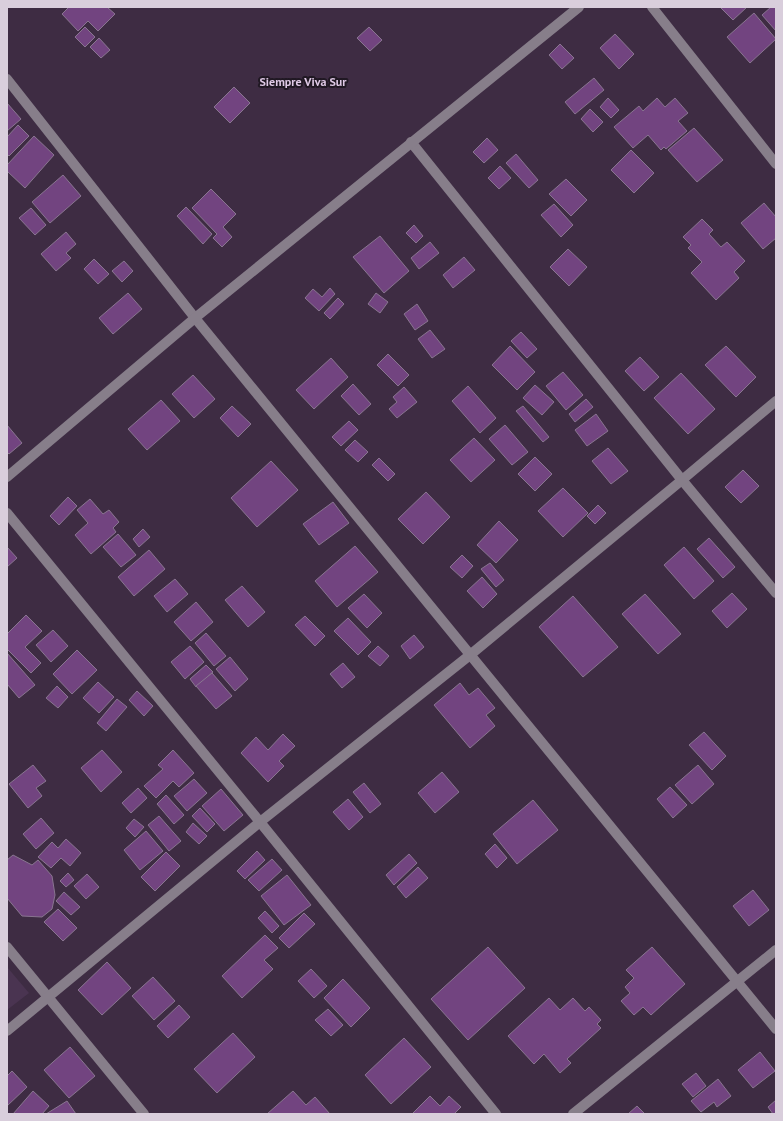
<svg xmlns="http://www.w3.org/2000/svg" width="783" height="1121" viewBox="0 0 783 1121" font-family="'PT Sans',sans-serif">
  <rect width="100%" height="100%" fill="#3e2c43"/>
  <polygon fill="#4a3451" points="7,967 29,993 7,1010"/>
  <g fill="#724480" stroke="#897590">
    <polygon points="69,7 107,7 115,14 98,31 88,21 78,31 62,14"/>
    <polygon points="720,7 747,7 733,20"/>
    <polygon points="771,7 776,7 776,31 762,15"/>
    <polygon points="754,13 776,39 750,63 727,37"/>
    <polygon points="85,27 95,37 85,47 75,37"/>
    <polygon points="369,27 382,40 370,51 357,38"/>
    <polygon points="615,34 634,54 619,69 600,48"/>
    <polygon points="99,38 110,50 101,58 90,47"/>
    <polygon points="560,44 574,58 562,69 549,55"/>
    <polygon points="594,78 604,90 575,114 565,102"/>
    <polygon points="234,87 250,103 230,123 214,107"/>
    <polygon points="608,98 619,110 611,118 600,107"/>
    <polygon points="657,98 665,107 675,98 688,113 678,121 687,131 666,149 664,147 661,150 648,135 633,148 614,127 639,106 643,111"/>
    <polygon points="7,103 21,119 7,131"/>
    <polygon points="590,109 603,122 593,132 581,119"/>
    <polygon points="18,125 29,136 9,156 7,154 7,137"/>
    <polygon points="694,128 723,160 697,182 668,150"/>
    <polygon points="34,136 54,155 25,188 7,171 7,165"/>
    <polygon points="487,138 498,150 484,163 473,152"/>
    <polygon points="631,150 654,173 634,193 611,170"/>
    <polygon points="516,154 538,180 529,188 506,163"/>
    <polygon points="500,166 511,178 499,189 488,178"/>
    <polygon points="63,175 81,196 50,223 32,202"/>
    <polygon points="566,179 587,200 571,216 549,194"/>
    <polygon points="211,189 236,214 223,227 232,237 222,247 213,238 217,234 192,208"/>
    <polygon points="764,203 776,217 776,238 763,249 741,223"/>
    <polygon points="554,204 573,225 561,237 541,215"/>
    <polygon points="186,207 212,234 203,244 177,216"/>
    <polygon points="31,208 46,225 35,235 19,218"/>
    <polygon points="702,219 713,230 709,234 721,247 727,242 745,261 734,272 739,278 716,300 691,273 702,262 688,248 691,245 683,237"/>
    <polygon points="414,225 423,236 416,243 406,233"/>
    <polygon points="66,232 76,244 66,253 71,258 56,271 41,254"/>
    <polygon points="380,236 409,271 384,293 353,257"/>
    <polygon points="430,242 439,253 419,269 411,258"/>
    <polygon points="568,249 587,267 569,286 550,267"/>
    <polygon points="464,257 475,270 453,288 443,275"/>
    <polygon points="94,259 109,274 98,284 84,269"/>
    <polygon points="124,261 133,271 122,282 112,271"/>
    <polygon points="330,288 335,294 319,311 305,298 313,289 322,297"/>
    <polygon points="128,293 142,309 113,334 99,318"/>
    <polygon points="376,293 388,302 380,313 368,304"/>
    <polygon points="338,298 344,304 330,319 324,313"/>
    <polygon points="417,304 428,321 415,330 404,314"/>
    <polygon points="430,330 445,349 432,358 418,339"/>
    <polygon points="521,332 537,349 527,358 511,341"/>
    <polygon points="510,346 535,372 517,390 492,365"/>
    <polygon points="726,346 756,377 736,397 705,365"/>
    <polygon points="388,354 409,375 398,386 377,365"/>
    <polygon points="640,357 659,377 644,391 625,371"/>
    <polygon points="331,358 348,377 314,409 296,390"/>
    <polygon points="563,372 583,395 566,410 546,386"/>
    <polygon points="681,373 715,409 688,434 654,398"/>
    <polygon points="193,375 215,399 194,418 172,394"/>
    <polygon points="353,384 371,404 359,415 341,396"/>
    <polygon points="535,385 554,402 542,415 523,398"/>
    <polygon points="468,386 496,418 480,433 452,401"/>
    <polygon points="404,387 417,402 397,418 389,409 397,402 393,397"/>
    <polygon points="586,399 593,407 575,422 569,414"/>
    <polygon points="161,400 180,421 147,450 128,429"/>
    <polygon points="232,406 251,424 238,437 220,418"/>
    <polygon points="523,406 549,437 543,442 516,411"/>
    <polygon points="596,414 608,431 587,446 575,430"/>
    <polygon points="349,421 358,430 341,446 332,437"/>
    <polygon points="7,425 22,443 9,454 7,452"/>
    <polygon points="505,425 528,452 512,465 489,439"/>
    <polygon points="474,438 495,460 471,482 450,460"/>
    <polygon points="355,440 368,452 358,462 345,450"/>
    <polygon points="608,448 628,471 611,484 592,461"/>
    <polygon points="535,457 552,474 535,491 518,474"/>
    <polygon points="379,458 395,474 388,481 372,465"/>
    <polygon points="271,461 298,490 257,527 231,498"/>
    <polygon points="743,470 759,486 741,503 725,487"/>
    <polygon points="563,488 588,513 563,537 538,511"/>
    <polygon points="426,492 450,517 423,544 398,519"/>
    <polygon points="68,497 77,506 59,525 50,516"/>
    <polygon points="90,499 103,514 109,510 119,522 113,528 116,532 91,554 75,535 88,523 77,510"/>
    <polygon points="333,502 349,523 319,545 303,524"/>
    <polygon points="598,505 606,513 595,524 587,516"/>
    <polygon points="499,521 518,540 496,563 477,545"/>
    <polygon points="143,529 150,537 139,547 133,539"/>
    <polygon points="118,534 136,555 121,567 103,547"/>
    <polygon points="709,538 735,567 723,578 697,549"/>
    <polygon points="355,546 378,572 337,607 315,581"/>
    <polygon points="7,547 17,558 7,567"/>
    <polygon points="684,547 714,581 694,599 664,565"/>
    <polygon points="149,550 165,569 134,596 118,577"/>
    <polygon points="462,555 473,566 462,578 450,567"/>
    <polygon points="490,563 504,580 496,587 481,569"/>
    <polygon points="482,577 497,594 483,608 467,591"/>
    <polygon points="175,579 188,594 167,612 154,596"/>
    <polygon points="242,586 265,612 248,627 225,600"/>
    <polygon points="732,593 747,609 727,628 712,611"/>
    <polygon points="364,594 382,613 367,628 348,608"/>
    <polygon points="645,594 681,634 658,654 622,614"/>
    <polygon points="573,596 618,647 583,677 539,627"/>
    <polygon points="196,602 213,622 191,641 174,622"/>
    <polygon points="26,615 42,631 25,647 41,663 31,673 7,649 7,634"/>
    <polygon points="305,616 325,636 315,646 295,625"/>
    <polygon points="348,618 371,642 358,655 334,631"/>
    <polygon points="53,630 68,646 51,662 36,645"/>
    <polygon points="206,633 226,656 214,666 195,643"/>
    <polygon points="414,635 424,647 410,659 401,646"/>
    <polygon points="190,646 204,662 185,679 171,662"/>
    <polygon points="378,646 389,656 380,666 368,656"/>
    <polygon points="77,650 97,670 72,694 53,674"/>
    <polygon points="7,653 35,685 19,698 7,684"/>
    <polygon points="230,657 248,679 235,691 216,669"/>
    <polygon points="343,663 355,677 342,688 330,674"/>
    <polygon points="206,665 213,672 196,687 190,679"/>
    <polygon points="212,673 232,696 216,709 196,686"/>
    <polygon points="98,682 114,697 99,713 83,698"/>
    <polygon points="460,683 469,695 478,688 495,708 486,715 495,726 470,748 434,705"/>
    <polygon points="57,686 68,697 58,708 46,698"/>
    <polygon points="137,691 153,706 144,716 129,700"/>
    <polygon points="117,699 127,707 106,731 97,723"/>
    <polygon points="704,732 726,756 712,770 689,745"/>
    <polygon points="283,734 295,746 279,761 284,766 268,782 241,753 256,737 268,750"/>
    <polygon points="102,750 122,772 101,792 81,768"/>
    <polygon points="173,750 194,773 179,787 173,781 156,798 144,786 163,769 158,765"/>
    <polygon points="33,765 46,781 36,788 42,796 28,808 9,784"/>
    <polygon points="698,765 714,784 692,804 675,785"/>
    <polygon points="442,772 459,792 435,813 418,793"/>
    <polygon points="194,779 207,793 187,811 174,796"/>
    <polygon points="364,783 381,804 370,813 353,792"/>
    <polygon points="670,787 687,805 673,818 657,799"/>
    <polygon points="138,788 147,798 131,813 122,803"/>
    <polygon points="221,789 243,815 224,831 202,806"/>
    <polygon points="166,795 184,815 174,824 157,804"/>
    <polygon points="348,799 363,817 349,830 333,812"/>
    <polygon points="533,800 558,830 517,864 493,834"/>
    <polygon points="200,808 215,824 207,832 192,816"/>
    <polygon points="159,816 181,841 169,851 148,825"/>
    <polygon points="41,818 54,833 36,849 23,834"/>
    <polygon points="134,819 144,827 135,837 126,828"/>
    <polygon points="193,823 207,836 199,844 186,832"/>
    <polygon points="146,831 163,851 140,870 124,850"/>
    <polygon points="66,839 81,853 70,866 61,858 51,868 38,857 52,842 58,848"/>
    <polygon points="495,844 507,858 497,868 485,854"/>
    <polygon points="257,851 265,860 245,879 237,871"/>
    <polygon points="166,852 180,866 155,891 141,877"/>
    <polygon points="409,854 417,863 394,885 386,875"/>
    <polygon points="13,855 32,865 38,860 52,876 55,895 52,909 42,917 22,916 7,898 7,860"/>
    <polygon points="272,859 282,870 259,891 248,880"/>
    <polygon points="418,867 428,878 406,898 397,887"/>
    <polygon points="68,873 74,880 66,887 60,881"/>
    <polygon points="87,874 99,887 86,899 74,886"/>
    <polygon points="287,875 311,905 284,925 261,896"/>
    <polygon points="753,890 769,910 749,926 733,906"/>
    <polygon points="64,892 80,907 71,915 56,901"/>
    <polygon points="58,909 77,928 63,941 44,922"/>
    <polygon points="265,911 279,926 272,933 258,918"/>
    <polygon points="304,913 315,924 289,948 279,938"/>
    <polygon points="265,935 278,948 264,960 273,969 242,998 222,976"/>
    <polygon points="488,947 525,988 468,1040 431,999"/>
    <polygon points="652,947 685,984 651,1015 643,1007 634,1015 621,1001 630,993 625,987 634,978 626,970"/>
    <polygon points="107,962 131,988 102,1015 78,990"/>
    <polygon points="311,969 327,986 314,998 298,981"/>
    <polygon points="153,977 175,1001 154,1020 132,996"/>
    <polygon points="343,979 370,1008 351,1027 324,998"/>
    <polygon points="549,998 560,1010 573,998 585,1011 589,1007 601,1020 597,1024 601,1028 567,1059 571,1063 560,1073 544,1054 534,1064 508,1036"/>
    <polygon points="179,1005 190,1017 168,1038 157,1026"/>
    <polygon points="328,1009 343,1025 331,1036 315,1020"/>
    <polygon points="233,1033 255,1057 217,1093 194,1069"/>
    <polygon points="404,1038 431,1067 391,1104 365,1075"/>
    <polygon points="70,1047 95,1076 69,1098 44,1070"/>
    <polygon points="760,1052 775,1071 753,1088 738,1070"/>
    <polygon points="12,1071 27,1087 7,1106 7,1076"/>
    <polygon points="696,1073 706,1086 693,1097 682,1084"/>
    <polygon points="718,1079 731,1096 717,1107 714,1102 701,1112 691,1101"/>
    <polygon points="33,1091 49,1106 42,1114 13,1114"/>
    <polygon points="293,1091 306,1105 315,1097 330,1114 267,1114"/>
    <polygon points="430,1096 440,1106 449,1096 461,1107 454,1114 412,1114"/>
    <polygon points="776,1100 776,1114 773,1114 768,1107"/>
    <polygon points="67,1101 76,1114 46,1114"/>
    <polygon points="637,1106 645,1114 628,1114"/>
  </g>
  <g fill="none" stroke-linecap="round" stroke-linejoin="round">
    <g stroke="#877e8a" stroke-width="10">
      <polyline points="652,7 776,164"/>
      <polyline points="7,79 195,318 776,1029"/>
      <polyline points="411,142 682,480 776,593"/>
      <polyline points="7,477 195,318 579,7"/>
      <polyline points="7,513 260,822 496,1114"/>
      <polyline points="7,947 144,1114"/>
      <polyline points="7,1031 260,822 470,655 682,480 776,401"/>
      <polyline points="573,1114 776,950"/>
    </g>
  </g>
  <g text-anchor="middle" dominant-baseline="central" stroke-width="4" stroke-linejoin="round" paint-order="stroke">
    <g font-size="12" font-weight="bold" fill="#dfc9e6" stroke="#201823">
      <text x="303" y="81">Siempre Viva Sur</text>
    </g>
  </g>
  <rect width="783" height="1121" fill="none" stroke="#d9cedc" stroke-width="16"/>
</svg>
